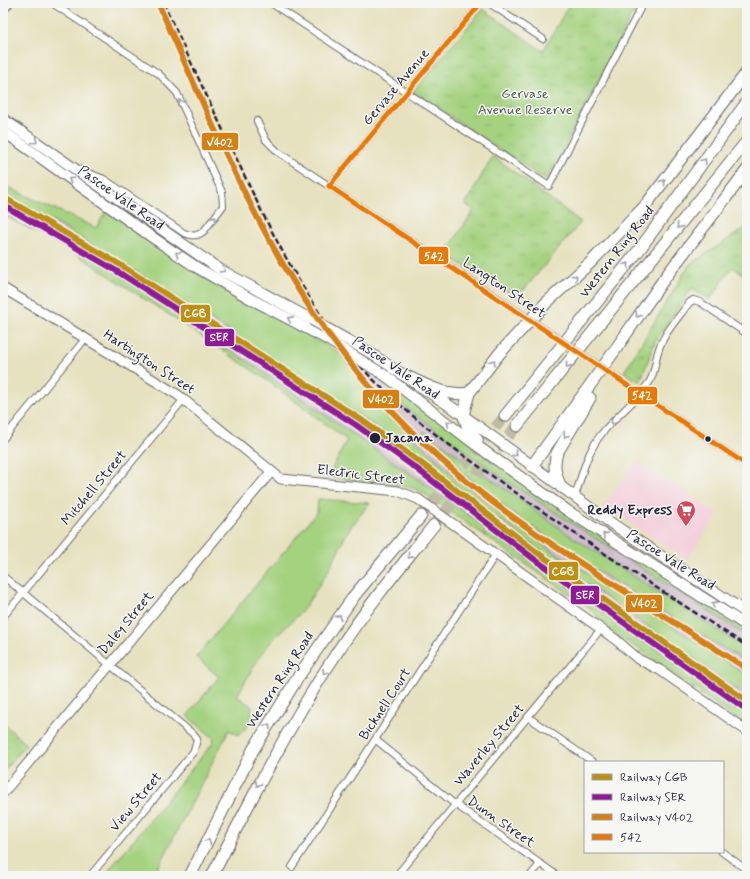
<svg xmlns="http://www.w3.org/2000/svg" width="750" height="879" viewBox="0 0 750 879" font-family="Mynerve,sans-serif">
  <defs>
    <pattern id="park-tufts" width="24" height="20" patternUnits="userSpaceOnUse"><rect width="24" height="20" fill="#a4d27f"/><path d="M3 7l-1-3M5 7V3M7 7l1-3M15 17l-1-3M17 17v-4M19 17l1-3" fill="none" stroke="#8db46f"/></pattern>
  </defs>
  <rect width="100%" height="100%" fill="#f6f6f2"/>
  <filter id="ink" filterUnits="userSpaceOnUse"><feTurbulence type="fractalNoise" baseFrequency=".025" numOctaves="2"/><feDisplacementMap in="SourceGraphic" scale="8" xChannelSelector="R" yChannelSelector="G"/><feConvolveMatrix kernelMatrix="1 2 1 2 8 2 1 2 1" color-interpolation-filters="sRGB"/></filter>
  <filter id="wash" filterUnits="userSpaceOnUse"><feTurbulence type="fractalNoise" baseFrequency=".012" numOctaves="4" result="noise"/><feDisplacementMap in="SourceGraphic" scale="16" xChannelSelector="R" yChannelSelector="G"/><feGaussianBlur stdDeviation="0.9" result="paint"/><feColorMatrix in="noise" values="0 0 0 0 0 0 0 0 0 0 0 0 0 0 0 0 0 1.4 0 .05"/><feComposite in="paint" operator="in"/></filter>
  <g filter="url(#wash)">
    <rect width="100%" height="100%" fill="#e6e1be"/>
    <polygon fill="#f4cfdc" points="636,461 718,514 687,559 604,506"/>
    <g fill="#d0bdcc" fill-rule="evenodd">
      <path d="M 3,194 L 55,223 L 140,274 L 391,436 L 558,564 L 747,696 L 747,712 L 192,322 L 83,251 L 3,205 ZM 283,371 L 367,426 L 431,473 L 427,480 L 279,376 Z"/>
      <polygon points="340,353 371,372 405,407 508,482 747,636 747,649 568,534 425,431 421,435 447,461 529,524 622,585 747,662 747,675 694,640 542,544 511,522 448,470 414,438 381,406"/>
    </g>
    <g fill="#a4d27f" stroke="#637a5d">
      <polygon points="3,185 96,228 107,210 173,257 220,287 340,353 381,406 414,438 448,470 511,522 542,544 694,640 747,675 747,696 558,564 391,436 140,274 55,223 3,194"/>
      <polygon points="3,205 83,251 129,280 431,488 626,628 747,712 747,727 638,648 615,635 591,609 426,495 415,489 404,486 328,477 347,440 264,378 192,330 70,250 3,215"/>
      <polygon points="371,372 747,630 747,636 508,482 405,407"/>
      <path d="M 424,431 L 568,534 L 747,649 L 747,662 C 637,596 513,526 421,435 Z"/>
      <path d="M 318,499 L 370,503 L 349,529 L 327,573 L 303,610 L 269,644 L 255,664 L 237,696 L 252,707 C 252,720 249,728 238,735 L 229,730 L 154,876 L 104,876 L 213,743 L 214,738 L 187,716 L 219,677 L 196,657 L 317,512 Z"/>
    </g>
    <g fill="url(#park-tufts)" stroke="#637a5d">
      <polygon points="570,3 638,3 547,181 413,92 483,9 543,51"/>
      <polygon points="493,156 581,222 517,298 445,254 474,210 465,204"/>
      <polygon points="747,227 747,277 732,267 710,300 692,288 655,342 640,382 624,372 689,265"/>
      <polygon points="3,723 26,744 3,772"/>
    </g>
  </g>
  <g filter="url(#ink)">
    <g fill="none" stroke-linecap="round" stroke-linejoin="round">
      <g stroke="#bfbba4" stroke-width="11" stroke-dasharray="11 5.5" stroke-linecap="butt">
        <polyline points="421,516 505,416"/>
        <polyline points="434,525 517,426"/>
      </g>
      <g stroke="#676569" stroke-width="8">
        <g id="street">
          <path d="M 52,3 L 159,74 L 177,93 L 222,192 L 223,206 L 204,231 C 197,237 192,236 184,233 L 104,179 L 81,170"/>
          <polyline points="271,3 549,186 643,3"/>
          <polyline points="489,3 543,39"/>
          <polyline points="3,12 10,3"/>
          <polyline points="257,121 266,140 278,152 517,311"/>
          <polyline points="329,186 481,3"/>
          <polyline points="620,380 747,465"/>
          <polyline points="3,439 86,338"/>
          <path d="M 575,497 C 582,474 587,451 603,432 C 618,414 637,401 650,381 C 656,370 655,357 660,346 C 666,330 680,316 689,303 L 693,300 L 700,302 L 747,334"/>
          <polyline points="3,576 193,734 197,739 194,751 90,876"/>
          <polyline points="3,617 184,399"/>
          <polyline points="528,717 593,762"/>
          <polyline points="376,740 452,802 558,876"/>
          <polyline points="722,852 747,870"/>
          <polyline points="292,867 496,554"/>
          <polyline points="396,876 601,629"/>
          <polyline points="530,876 540,864"/>
        </g>
      </g>
      <g stroke="#676569" stroke-width="11">
        <g id="secondary">
          <polyline points="3,288 178,395 281,479 398,491 418,499 615,639 638,659 660,670 747,731"/>
          <polyline points="3,793 271,472"/>
        </g>
      </g>
      <g stroke="#676569" stroke-width="12">
        <g id="primary">
          <polyline points="3,119 219,269 312,320"/>
          <polyline points="3,131 149,235 196,267 251,299 325,338"/>
          <polyline points="367,351 453,408 611,523 747,613"/>
          <polyline points="386,376 476,445 568,511 747,626"/>
          <polyline points="463,415 467,427 478,440"/>
        </g>
      </g>
      <g stroke="#676569" stroke-width="13">
        <g id="highway">
          <path d="M 402,374 C 424,384 445,397 469,393"/>
          <polyline points="463,415 469,393 499,354 546,303 590,263 645,206 747,72"/>
          <polyline points="505,416 639,250 747,102"/>
          <polyline points="517,426 747,141"/>
          <polyline points="532,466 613,353 664,279 747,170"/>
          <path d="M 561,487 C 555,474 553,467 557,453 L 590,398"/>
          <polyline points="190,876 253,750 300,674 354,596 421,516"/>
          <path d="M 212,876 C 251,799 290,723 338,651 C 367,607 401,566 434,525"/>
        </g>
      </g>
      <use href="#street" stroke="#fff" stroke-width="6"/>
      <use href="#secondary" stroke="#fff" stroke-width="9"/>
      <use href="#primary" stroke="#fff" stroke-width="10"/>
      <use href="#highway" stroke="#fff" stroke-width="11"/>
      <path stroke="#22223b" stroke-width="2.5" stroke-dasharray="6 3" stroke-linecap="butt" d="M 163,3 C 186,52 209,101 232,149 C 263,216 295,282 339,341 C 388,403 451,447 515,492 C 591,546 669,596 747,646"/>
      <g stroke="#676569" stroke-width="8" stroke-linecap="butt">
        <polyline id="street-bridge" points="517,311 620,380"/>
      </g>
      <g stroke="#676569" stroke-width="12" stroke-linecap="butt">
        <g id="primary-bridge">
          <polyline points="312,320 367,351"/>
          <polyline points="325,338 386,376"/>
        </g>
      </g>
      <use href="#street-bridge" stroke="#fff" stroke-width="6"/>
      <use href="#primary-bridge" stroke="#fff" stroke-width="10"/>
      <g stroke="#f6f6f2" stroke-width="8">
        <g id="bus-1">
          <polyline points="329,186 747,465"/>
          <polyline points="329,186 481,3"/>
        </g>
      </g>
      <use href="#bus-1" stroke="#e97806" stroke-width="5"/>
      <g stroke="#f6f6f2" stroke-width="9">
        <polyline id="rail-1" points="3,197 119,264 360,419 421,463 538,553 747,701"/>
      </g>
      <g stroke="#f6f6f2" stroke-width="9">
        <polyline id="rail-2" points="3,205 115,270 356,425 417,469 534,559 743,707"/>
      </g>
      <g stroke="#f6f6f2" stroke-width="9">
        <path id="rail-3" d="M 158,3 C 204,104 246,210 307,303 C 356,378 419,446 490,500 C 572,562 662,613 747,669"/>
      </g>
      <use href="#rail-1" stroke="#bd8f12" stroke-width="6"/>
      <use href="#rail-2" stroke="#8f1a95" stroke-width="6"/>
      <use href="#rail-3" stroke="#d68014" stroke-width="6"/>
    </g>
    <defs><path id="oneway-chevron" d="M-2-3.5L2.5 0L-2 3.5" fill="none" stroke-width="1.6" stroke-linecap="round" stroke-linejoin="round"/></defs>
    <g stroke="#9c9ca7">
      <use href="#oneway-chevron" transform="translate(180 102) rotate(-115)"/>
      <use href="#oneway-chevron" transform="translate(35 141) rotate(35)"/>
      <use href="#oneway-chevron" transform="translate(704 161) rotate(-54)"/>
      <use href="#oneway-chevron" transform="translate(71 180) rotate(-145)"/>
      <use href="#oneway-chevron" transform="translate(663 182) rotate(-52)"/>
      <use href="#oneway-chevron" transform="translate(214 219) rotate(-52)"/>
      <use href="#oneway-chevron" transform="translate(679 226) rotate(129)"/>
      <use href="#oneway-chevron" transform="translate(178 254) rotate(-146)"/>
      <use href="#oneway-chevron" transform="translate(627 265) rotate(-52)"/>
      <use href="#oneway-chevron" transform="translate(223 270) rotate(30)"/>
      <use href="#oneway-chevron" transform="translate(575 277) rotate(-42)"/>
      <use href="#oneway-chevron" transform="translate(638 315) rotate(125)"/>
      <use href="#oneway-chevron" transform="translate(290 319) rotate(-152)"/>
      <use href="#oneway-chevron" transform="translate(493 362) rotate(-53)"/>
      <use href="#oneway-chevron" transform="translate(568 365) rotate(129)"/>
      <use href="#oneway-chevron" transform="translate(613 422) rotate(137)"/>
      <use href="#oneway-chevron" transform="translate(449 423) rotate(-141)"/>
      <use href="#oneway-chevron" transform="translate(566 435) rotate(122)"/>
      <use href="#oneway-chevron" transform="translate(515 454) rotate(36)"/>
      <use href="#oneway-chevron" transform="translate(605 535) rotate(-148)"/>
      <use href="#oneway-chevron" transform="translate(410 556) rotate(129)"/>
      <use href="#oneway-chevron" transform="translate(714 604) rotate(-147)"/>
      <use href="#oneway-chevron" transform="translate(339 617) rotate(-54)"/>
      <use href="#oneway-chevron" transform="translate(325 672) rotate(122)"/>
      <use href="#oneway-chevron" transform="translate(268 726) rotate(-58)"/>
      <use href="#oneway-chevron" transform="translate(258 784) rotate(117)"/>
      <use href="#oneway-chevron" transform="translate(208 841) rotate(-64)"/>
    </g>
  </g>
  <defs>
    <g id="supermarket-pin" transform="scale(1)"><path d="M0 17L-7.5 6A9.5 9.5 0 1 1 7.5 6Z" fill="#d1495b" stroke="#f6f6f2"/><path d="M-6-5.5h2.5l.6 2H6L4.5 2H-2.5L-4.4-4H-6ZM-1.5 3.2a1.3 1.3 0 1 0 .1 0ZM3 3.2a1.3 1.3 0 1 0 .1 0Z" fill="#fff"/></g>
  </defs>
  <g fill-rule="evenodd">
    <use href="#supermarket-pin" x="686" y="510"/>
  </g>
  <g fill="#22223b" stroke="#f6f6f2" stroke-width="1.5">
    <circle cx="375" cy="438" r="6"/>
    <circle cx="708" cy="439" r="3.5"/>
  </g>
  <g text-anchor="middle" dominant-baseline="central" stroke-width="3" stroke-linejoin="round" paint-order="stroke">
    <g font-size="14" fill="#22223b" stroke="#f6f6f2">
      <text transform="translate(396 87) rotate(-50)">Gervase Avenue</text>
      <text transform="translate(121 198) rotate(35)">Pascoe Vale Road</text>
      <text transform="translate(617 252) rotate(-52)">Western Ring Road</text>
      <text transform="translate(504 288) rotate(34)">Langton Street</text>
      <text transform="translate(149 362) rotate(33)">Hartington Street</text>
      <text transform="translate(396 368) rotate(34)">Pascoe Vale Road</text>
      <text transform="translate(361 475) rotate(7)">Electric Street</text>
      <text transform="translate(94 488) rotate(-50)">Mitchell Street</text>
      <text transform="translate(671 560) rotate(32)">Pascoe Vale Road</text>
      <text transform="translate(126 623) rotate(-50)">Daley Street</text>
      <text transform="translate(280 680) rotate(-57)">Western Ring Road</text>
      <text transform="translate(385 704) rotate(-57)">Bicknell Court</text>
      <text transform="translate(489 745) rotate(-50)">Waverley Street</text>
      <text transform="translate(136 802) rotate(-50)">View Street</text>
      <text transform="translate(501 822) rotate(35)">Dunn Street</text>
    </g>
    <g font-size="14" fill="#49574f" stroke="#f6f6f2">
      <text x="525" y="94">Gervase<tspan x="525" dy="16">Avenue Reserve</tspan></text>
    </g>
    <g font-size="14" font-weight="bold" fill="#22223b" stroke="#f6f6f2" text-anchor="start">
      <text x="385" y="438">Jacana</text>
    </g>
    <g font-size="14" font-weight="bold" fill="#22223b" stroke="#f6f6f2" text-anchor="end">
      <text x="672" y="510">Reddy Express</text>
    </g>
  </g>
  <g stroke="#f6f6f2" stroke-width="1.5">
    <rect x="201" y="132" width="38" height="19" rx="4" fill="#d68014"/>
    <rect x="418" y="246" width="31" height="19" rx="4" fill="#e97806"/>
    <rect x="180" y="304" width="31" height="19" rx="4" fill="#bd8f12"/>
    <rect x="204" y="328" width="31" height="19" rx="4" fill="#8f1a95"/>
    <rect x="627" y="386" width="31" height="19" rx="4" fill="#e97806"/>
    <rect x="362" y="389" width="38" height="20" rx="4" fill="#d68014"/>
    <rect x="548" y="561" width="31" height="20" rx="4" fill="#bd8f12"/>
    <rect x="570" y="585" width="30" height="20" rx="4" fill="#8f1a95"/>
    <rect x="625" y="594" width="38" height="19" rx="4" fill="#d68014"/>
  </g>
  <g font-size="11" text-anchor="middle" font-weight="bold" fill="#fff">
    <text x="220" y="146">V402</text>
    <text x="434" y="260">542</text>
    <text x="195" y="317">CGB</text>
    <text x="219" y="341">SER</text>
    <text x="642" y="399">542</text>
    <text x="381" y="403">V402</text>
    <text x="563" y="575">CGB</text>
    <text x="585" y="599">SER</text>
    <text x="644" y="607">V402</text>
  </g>
  <rect width="750" height="879" fill="none" stroke="#f6f6f2" stroke-width="16"/>
  <rect x="584" y="761" width="140" height="92" fill="#f6f6f2" stroke="#a1a1a9"/>
  <rect x="592" y="774" width="20" height="6" fill="#bd8f12" stroke="#a1a1a9"/>
  <text x="620" y="781" font-size="12" fill="#22223b">Railway CGB</text>
  <rect x="592" y="794" width="20" height="6" fill="#8f1a95" stroke="#a1a1a9"/>
  <text x="620" y="801" font-size="12" fill="#22223b">Railway SER</text>
  <rect x="592" y="814" width="20" height="6" fill="#d68014" stroke="#a1a1a9"/>
  <text x="620" y="821" font-size="12" fill="#22223b">Railway V402</text>
  <rect x="592" y="834" width="20" height="6" fill="#e97806" stroke="#a1a1a9"/>
  <text x="620" y="841" font-size="12" fill="#22223b">542</text>
</svg>
